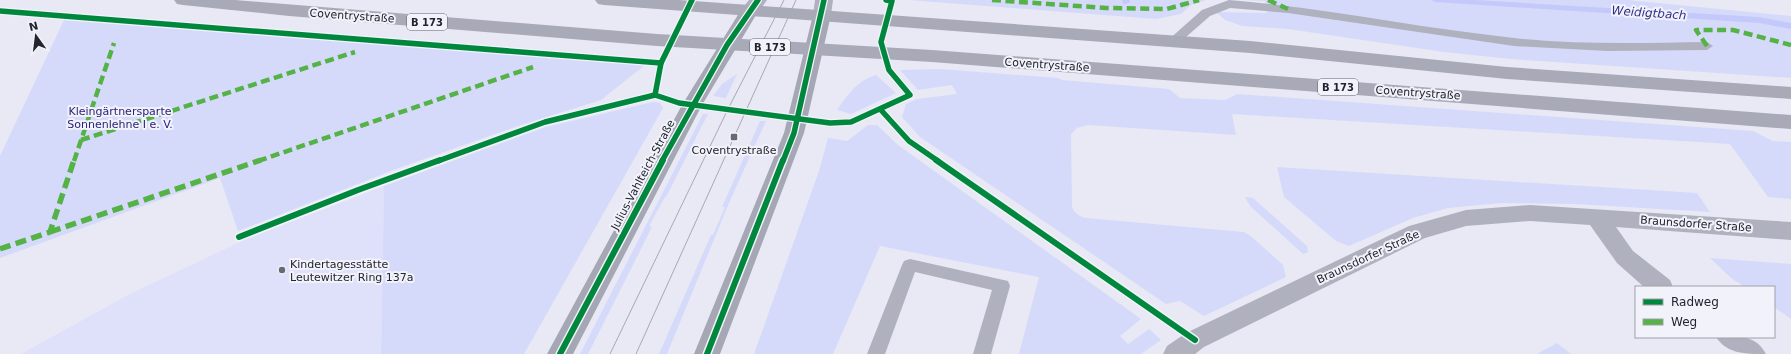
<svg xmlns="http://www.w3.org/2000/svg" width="1791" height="354" viewBox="0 0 1791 354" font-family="'DejaVu Sans',sans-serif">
  <rect width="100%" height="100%" fill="#e8e9f4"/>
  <polygon fill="#dee1f9" points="384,186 381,354 21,354 130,294 240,242"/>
  <g fill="#d6dafa">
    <polygon points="908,0 1206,0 1191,5 1181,14 1156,19"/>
    <polygon points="1246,0 1628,0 1791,16 1791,78 1511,59 1444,52 1288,29 1242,26 1225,20 1216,12 1267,13 1265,1"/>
    <polygon points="64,20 644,65 645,65 601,100 521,125 396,169 238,231 220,178 0,258 0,156"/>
    <path d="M 940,69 L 1058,78 L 1062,80 L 1169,89 L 1180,98 L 1225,100 L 1237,94 L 1753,131 L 1773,141 L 1791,142 L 1791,199 L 1768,197 L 1730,144 L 1232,114 L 1236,135 L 1088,125 L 1077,128 L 1071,134 L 1072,207 C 1074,213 1079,216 1086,218 L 1244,232 L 1252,237 L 1283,265 L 1286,277 L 1204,316 L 1180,301 L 1166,304 L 920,137 L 902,117 L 906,104 L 917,99 L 957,94 L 952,85 L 918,90 L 900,70 Z"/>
    <polygon points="737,74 726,98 713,96 722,84"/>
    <path d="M 876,75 L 896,93 L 851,114 L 837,110 C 848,94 857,81 876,75 Z"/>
    <polygon points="653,102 660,103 663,108 524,354 381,354 384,186 546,127"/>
    <polygon points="703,114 708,114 666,197 665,197 649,226 652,227 588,354 580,354"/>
    <polygon points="760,121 766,121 729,203 667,354 659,354 711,235 713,235 725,207 722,207"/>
    <polygon points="868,125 877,125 898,145 1141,319 1120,336 1128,344 1149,329 1161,340 1141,354 1019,354 1039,277 880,246 833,354 754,354 819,171 828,138 847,141"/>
    <polygon points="1277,167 1697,193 1710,212 1575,204 1502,203 1448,208 1413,218 1349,246 1336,241 1284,197"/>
    <polygon points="1245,197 1253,198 1307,246 1308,252 1303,254 1250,206"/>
    <polygon points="1710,258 1791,264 1791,319 1774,307 1774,287 1745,287 1731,278"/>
    <polygon points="1557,343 1571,354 1537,354"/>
  </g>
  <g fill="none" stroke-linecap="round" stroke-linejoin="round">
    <g fill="#c4c9fb" fill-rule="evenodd">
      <polygon points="1122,0 1130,0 1130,2 1126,4 1123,4"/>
      <polygon points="1431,0 1475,0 1759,17 1791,23 1791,29 1759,23 1435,2"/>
    </g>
    <g fill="#afb1be" fill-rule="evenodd">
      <path d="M 1229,0 C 1325,8 1418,28 1514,38 C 1578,45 1643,43 1707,42 L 1713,46 L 1707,50 L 1607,51 L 1514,46 L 1288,13 L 1230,8 L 1210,16 L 1178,44 L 1168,44 L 1167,41 L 1202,10 Z"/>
      <polygon points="910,259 1008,281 1010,286 991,354 973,354 992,290 915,272 885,354 867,354 902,265 904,261"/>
    </g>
    <g fill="#afb1be" fill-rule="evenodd">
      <path d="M 749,0 L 767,0 C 760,10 756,17 744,14 L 741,10 Z"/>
      <polygon points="815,0 833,0 831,15 828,19 822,20 816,19 813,15"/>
      <polygon points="1530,205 1791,222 1791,240 1616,227 1633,251 1670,280 1673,287 1644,287 1617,263 1590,225 1530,221 1466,226 1425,238 1204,347 1195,354 1163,354 1167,346 1186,333 1409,226 1466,210"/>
      <path d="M 1716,337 C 1737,337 1755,333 1766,354 C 1745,354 1727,354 1716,337 Z"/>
    </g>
    <g fill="#a5a7b4" fill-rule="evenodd">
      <polygon points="750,5 756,6 759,10 702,105 573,354 547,354 682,105 741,10 744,6"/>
      <polygon points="822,10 828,11 831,15 804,133 720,354 694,354 784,133 813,15 816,11"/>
    </g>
    <g fill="#a8aab8" fill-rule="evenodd">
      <polygon points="174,0 235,0 657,34 932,50 1791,115 1791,129 932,62 657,46 289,16 183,5 177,4"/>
      <polygon points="595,0 679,0 1250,41 1507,67 1791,87 1791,99 1507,79 1250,53 604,5 598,4"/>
    </g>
    <g stroke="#a7a8b3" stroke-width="1">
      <polyline points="610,354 728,109 784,0"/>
      <polyline points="636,354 796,0"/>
    </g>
    <g stroke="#55b246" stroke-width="4.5" stroke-dasharray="9 4.5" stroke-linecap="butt">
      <polyline points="992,0 1106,8 1167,9 1199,0"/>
      <polyline points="1268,0 1288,9"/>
      <polyline points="1707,46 1696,30 1733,30 1791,45"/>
      <polyline points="81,140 355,52"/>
      <polyline points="74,161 114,43"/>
      <polyline points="258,161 533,67"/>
    </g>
    <g stroke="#55b246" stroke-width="5.5" stroke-dasharray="11 5.5" stroke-linecap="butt">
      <polyline points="50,232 261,160"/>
      <polyline points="0,249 50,232 74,160"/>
    </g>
    <g stroke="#f2f3fa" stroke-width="8">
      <g id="cycleway-far1">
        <polyline points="692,0 661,63 655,95 679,103 830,123 851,122 910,95 889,70 881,42 892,1 886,0"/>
        <polyline points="0,11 661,63"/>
        <polyline points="881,110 909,141 938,161"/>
        <polyline points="438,161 545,122 655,95"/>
        <polyline points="662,161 727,45 758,0"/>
        <polyline points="783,161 794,133 824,0"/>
      </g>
    </g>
    <g stroke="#f2f3fa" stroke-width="9">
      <g id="cycleway">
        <polyline points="936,160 1195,340"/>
        <polyline points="239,237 358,190 440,160"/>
        <polyline points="560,354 663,160"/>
        <polyline points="707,354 783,160"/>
      </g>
    </g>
    <use href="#cycleway-far1" stroke="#00873e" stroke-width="5.5"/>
    <use href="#cycleway" stroke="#00873e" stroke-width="6"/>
  </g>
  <g fill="#676975" stroke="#f2f3fa" stroke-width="1.5">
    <rect x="730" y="133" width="8" height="8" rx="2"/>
    <circle cx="282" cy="270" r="4"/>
  </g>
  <g text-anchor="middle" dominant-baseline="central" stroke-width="4" stroke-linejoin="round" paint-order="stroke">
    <g fill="#f2f3fa" stroke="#60626d" stroke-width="1">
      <rect x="407" y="14" width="40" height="16" rx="3"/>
      <rect x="750" y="39" width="40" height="16" rx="3"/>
      <rect x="1318" y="79" width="40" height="16" rx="3"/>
    </g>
    <g font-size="10" font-weight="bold" fill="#222430">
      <text x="427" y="22">B 173</text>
      <text x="770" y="47">B 173</text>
      <text x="1338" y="87">B 173</text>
    </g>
    <g font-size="11" fill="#222430" stroke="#f2f3fa">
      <text transform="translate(352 16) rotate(4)">Coventrystraße</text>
      <text transform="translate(1047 65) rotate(4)">Coventrystraße</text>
      <text transform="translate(1418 93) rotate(4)">Coventrystraße</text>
      <text transform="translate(643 175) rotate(-62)">Julius-Vahlteich-Straße</text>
      <text transform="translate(1696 224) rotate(4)">Braunsdorfer Straße</text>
      <text transform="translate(1368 257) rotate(-25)">Braunsdorfer Straße</text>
    </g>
    <g font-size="11" fill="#2a217c" stroke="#f2f3fa">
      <text x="120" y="111">Kleingärtnersparte<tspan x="120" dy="13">Sonnenlehne I e. V.</tspan></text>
    </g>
    <g font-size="11" fill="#222430" stroke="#f2f3fa">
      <text x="734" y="150">Coventrystraße</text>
      <text x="290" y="264" text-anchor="start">Kindertagesstätte<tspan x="290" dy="13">Leutewitzer Ring 137a</tspan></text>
    </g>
    <g font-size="12" font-style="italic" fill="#332d89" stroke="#f2f3fa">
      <text transform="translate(1649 13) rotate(4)">Weidigtbach</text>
    </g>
  </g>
  <rect x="1635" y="286" width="140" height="52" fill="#f2f3fa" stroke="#9fa0a9"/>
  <rect x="1643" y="299" width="20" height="6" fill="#00873e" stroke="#9fa0a9"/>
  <text x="1671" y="306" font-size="12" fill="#222430">Radweg</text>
  <rect x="1643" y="319" width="20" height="6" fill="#55b246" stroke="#9fa0a9"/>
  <text x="1671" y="326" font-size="12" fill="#222430">Weg</text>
  <g transform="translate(36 36) rotate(346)" stroke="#f2f3fa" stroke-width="3" paint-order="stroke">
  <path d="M0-3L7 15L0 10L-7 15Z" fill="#222430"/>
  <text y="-6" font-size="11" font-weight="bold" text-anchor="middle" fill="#222430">N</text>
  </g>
</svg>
